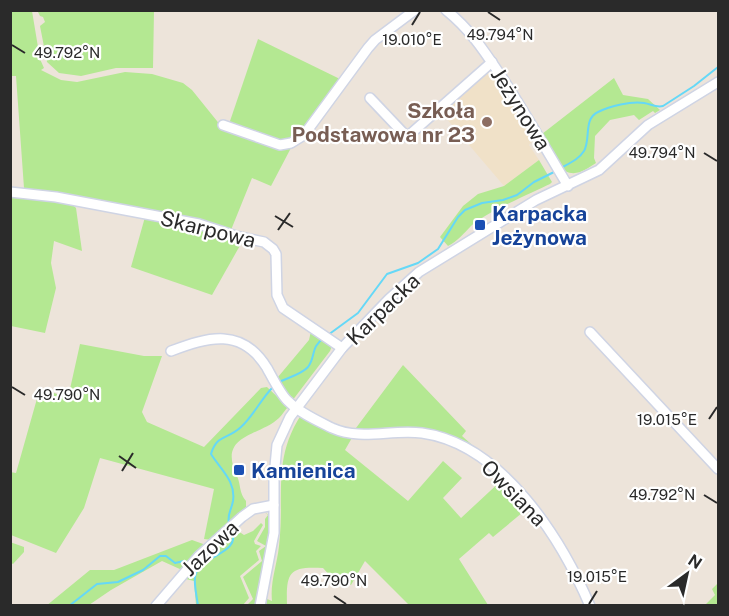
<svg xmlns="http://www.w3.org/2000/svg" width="729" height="616" viewBox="0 0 729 616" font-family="'Public Sans',sans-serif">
  <rect width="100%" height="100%" fill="#ede4da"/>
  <polygon fill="#f0e1c8" points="492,69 531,132 529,134 533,140 529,145 539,160 504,186 440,111 486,71"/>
  <g fill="#b4e892">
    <polygon points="10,11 154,11 153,68 116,68 81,76 59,73 47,62 40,26 45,22 43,17 40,16 38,12 32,11 40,59 44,68 41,70 61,80 77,82 125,72 152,74 183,83 192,90 221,126 292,146 271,186 252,178 231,230 194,219 24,188 16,76 11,76"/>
    <polygon points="258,39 342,80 303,133 287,143 229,124"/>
    <path d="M 614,78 L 623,95 L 648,99 L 660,110 L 655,113 L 653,111 L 639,120 L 634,115 L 610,120 L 595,136 L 594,158 L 596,163 C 586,169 577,177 565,171 L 542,134 Z"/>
    <path d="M 539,160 L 552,182 L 550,184 C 531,193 485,213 471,226 C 464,233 458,241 448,246 L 440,237 L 463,206 L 478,194 L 504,186 Z"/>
    <polygon points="10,195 67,203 73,205 76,208 82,251 54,241 51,263 56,288 45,333 11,326"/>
    <polygon points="145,217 199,229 242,242 212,295 131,267"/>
    <polygon points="311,331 332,346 330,351 292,401 274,377 278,377 309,340"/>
    <path d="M 80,344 L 144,356 L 162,356 L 142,412 L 147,422 L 204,447 L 261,388 L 267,387 L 288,407 C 285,410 282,415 279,418 C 259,437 217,434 237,476 C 241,485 239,493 246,501 L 246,507 L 212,540 L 204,539 L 214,489 L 100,458 L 84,508 L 56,553 L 11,535 L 10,472 L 16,473 L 40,388 L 68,398 Z"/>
    <polygon points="403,365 466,431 462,436 480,452 449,438 353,432"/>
    <path d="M 301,415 L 353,436 L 345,450 L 408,501 L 443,461 L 462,478 L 443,498 L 461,518 L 503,479 L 528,508 L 493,537 L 489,533 L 459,559 L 488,605 L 409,605 L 365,561 L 351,585 L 339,576 L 333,579 L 323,568 C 289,566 286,572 287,605 L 266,606 L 267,599 L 272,601 C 270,582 277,565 279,546 C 285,495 272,460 301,415 Z"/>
    <polygon points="263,511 270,516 267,547 255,605 247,605 253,599 243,577 262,561 259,551 266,546 257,541 265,527 265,519 268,515"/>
    <polygon points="261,523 263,525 254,541 255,544 261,546 256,551 259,560 240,576 249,598 243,605 196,605 194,581 182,578 225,539 228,541 238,531 244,535 253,531"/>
    <polygon points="192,540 206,545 182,570 162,561 111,590 89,605 46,606 90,570 114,570"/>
    <polygon points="10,542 24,547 24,552 13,564 11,563"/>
    <polygon points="718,583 718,605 705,605 715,595 712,589"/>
  </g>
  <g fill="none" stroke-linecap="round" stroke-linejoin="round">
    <g stroke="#65d8f7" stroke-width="2">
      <path d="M 561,168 C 570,163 579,159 584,151 C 591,139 583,119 598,112 C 610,106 631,101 644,103 C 651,104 656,108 663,106 L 694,86 L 718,67"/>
      <polyline points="328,335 358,313 387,274 418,263 438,249 458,217 465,210 482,203 503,200 517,195 534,182 556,171"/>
      <path d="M 277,383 C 286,378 301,375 308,367 C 316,357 310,347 324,338"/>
      <path d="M 229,524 C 227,513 231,512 233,501 C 236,481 221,470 211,454 C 217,434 227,440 241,427 C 254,415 261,399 273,387"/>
      <polyline points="69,606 97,584 118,582 143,570 160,556 166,556 175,563 184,561"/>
      <path d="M 198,606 C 197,597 194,586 195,577 C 198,554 242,556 232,529"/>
    </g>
    <g stroke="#cfd4e4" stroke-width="12">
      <g id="minor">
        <path d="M 446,10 C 473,32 486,54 505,82 C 527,116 547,151 568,186"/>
        <polyline points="370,98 407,137 492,62"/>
        <polyline points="223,125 280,145 291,143 304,135 368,48 375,40 415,10"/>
        <polyline points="10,192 56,197 199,224 236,236 264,242 273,249 276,254 277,295 283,308 342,348"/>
        <polyline points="590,332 718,469"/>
        <path d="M 171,351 C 208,337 242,327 267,368 C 272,377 282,397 289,402 C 300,413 318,421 332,428 C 361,441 391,429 422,433 C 502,444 561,538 590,606"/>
        <polyline points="156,606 199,556 242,517 253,509 274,505"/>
        <polyline points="260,606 274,533 274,477 277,445 290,417 342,348 389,299 419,272 536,200 599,170 648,125 718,82"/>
      </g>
    </g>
    <use href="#minor" stroke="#fff" stroke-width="9"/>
  </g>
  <path fill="none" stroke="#2a2a2a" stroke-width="2" d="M 488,12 L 500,20M 412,25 L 420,12M 12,45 L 25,53M 704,153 L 717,161M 275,216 L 293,227M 278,230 L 290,213M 12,387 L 25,395M 709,419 L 717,407M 119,456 L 136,468M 122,471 L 133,453M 704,495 L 717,503M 334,596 L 346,604M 589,604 L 597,591"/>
  <circle fill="#8d6e63" stroke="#fff" stroke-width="2" cx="487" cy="122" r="6"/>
  <g fill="#1a4fb4" stroke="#fff" stroke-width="2">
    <rect x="474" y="219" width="12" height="12" rx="3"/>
    <rect x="233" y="464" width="12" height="12" rx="3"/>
  </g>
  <g text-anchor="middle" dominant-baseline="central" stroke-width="4.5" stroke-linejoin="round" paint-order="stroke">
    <g font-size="21" fill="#2a2a2a" stroke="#fff">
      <text transform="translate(521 109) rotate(58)">Jeżynowa</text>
      <text transform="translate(208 229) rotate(14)">Skarpowa</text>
      <text transform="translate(383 309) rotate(-44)">Karpacka</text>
      <text transform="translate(514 493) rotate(46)">Owsiana</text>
      <text transform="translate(210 548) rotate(-44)">Jazowa</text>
    </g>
    <g font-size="21" font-weight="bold" fill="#785e54" stroke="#fff" text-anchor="end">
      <text x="475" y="110">Szkoła<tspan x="475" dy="24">Podstawowa nr 23</tspan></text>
    </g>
    <g font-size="21" font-weight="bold" fill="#164399" stroke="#fff" text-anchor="start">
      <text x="492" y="213">Karpacka<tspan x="492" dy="24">Jeżynowa</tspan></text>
      <text x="251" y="470">Kamienica</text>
    </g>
  </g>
  <g font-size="15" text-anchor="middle" fill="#2a2a2a" stroke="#fff" stroke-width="4.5" stroke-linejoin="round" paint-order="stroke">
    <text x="500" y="40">49.794°N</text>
    <text x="412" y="45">19.010°E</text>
    <text x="67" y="58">49.792°N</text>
    <text x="662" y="158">49.794°N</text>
    <text x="67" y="400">49.790°N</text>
    <text x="667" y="425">19.015°E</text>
    <text x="662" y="500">49.792°N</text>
    <text x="597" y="582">19.015°E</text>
    <text x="334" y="586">49.790°N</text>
  </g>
  <rect width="729" height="616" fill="none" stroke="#2a2a2a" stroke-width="24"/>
  <g transform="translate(687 574) rotate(33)" stroke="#ffffff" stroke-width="4.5" paint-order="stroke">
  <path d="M0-4.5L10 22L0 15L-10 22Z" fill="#2a2a2a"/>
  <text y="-9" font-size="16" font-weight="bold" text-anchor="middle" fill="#2a2a2a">N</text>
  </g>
</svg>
